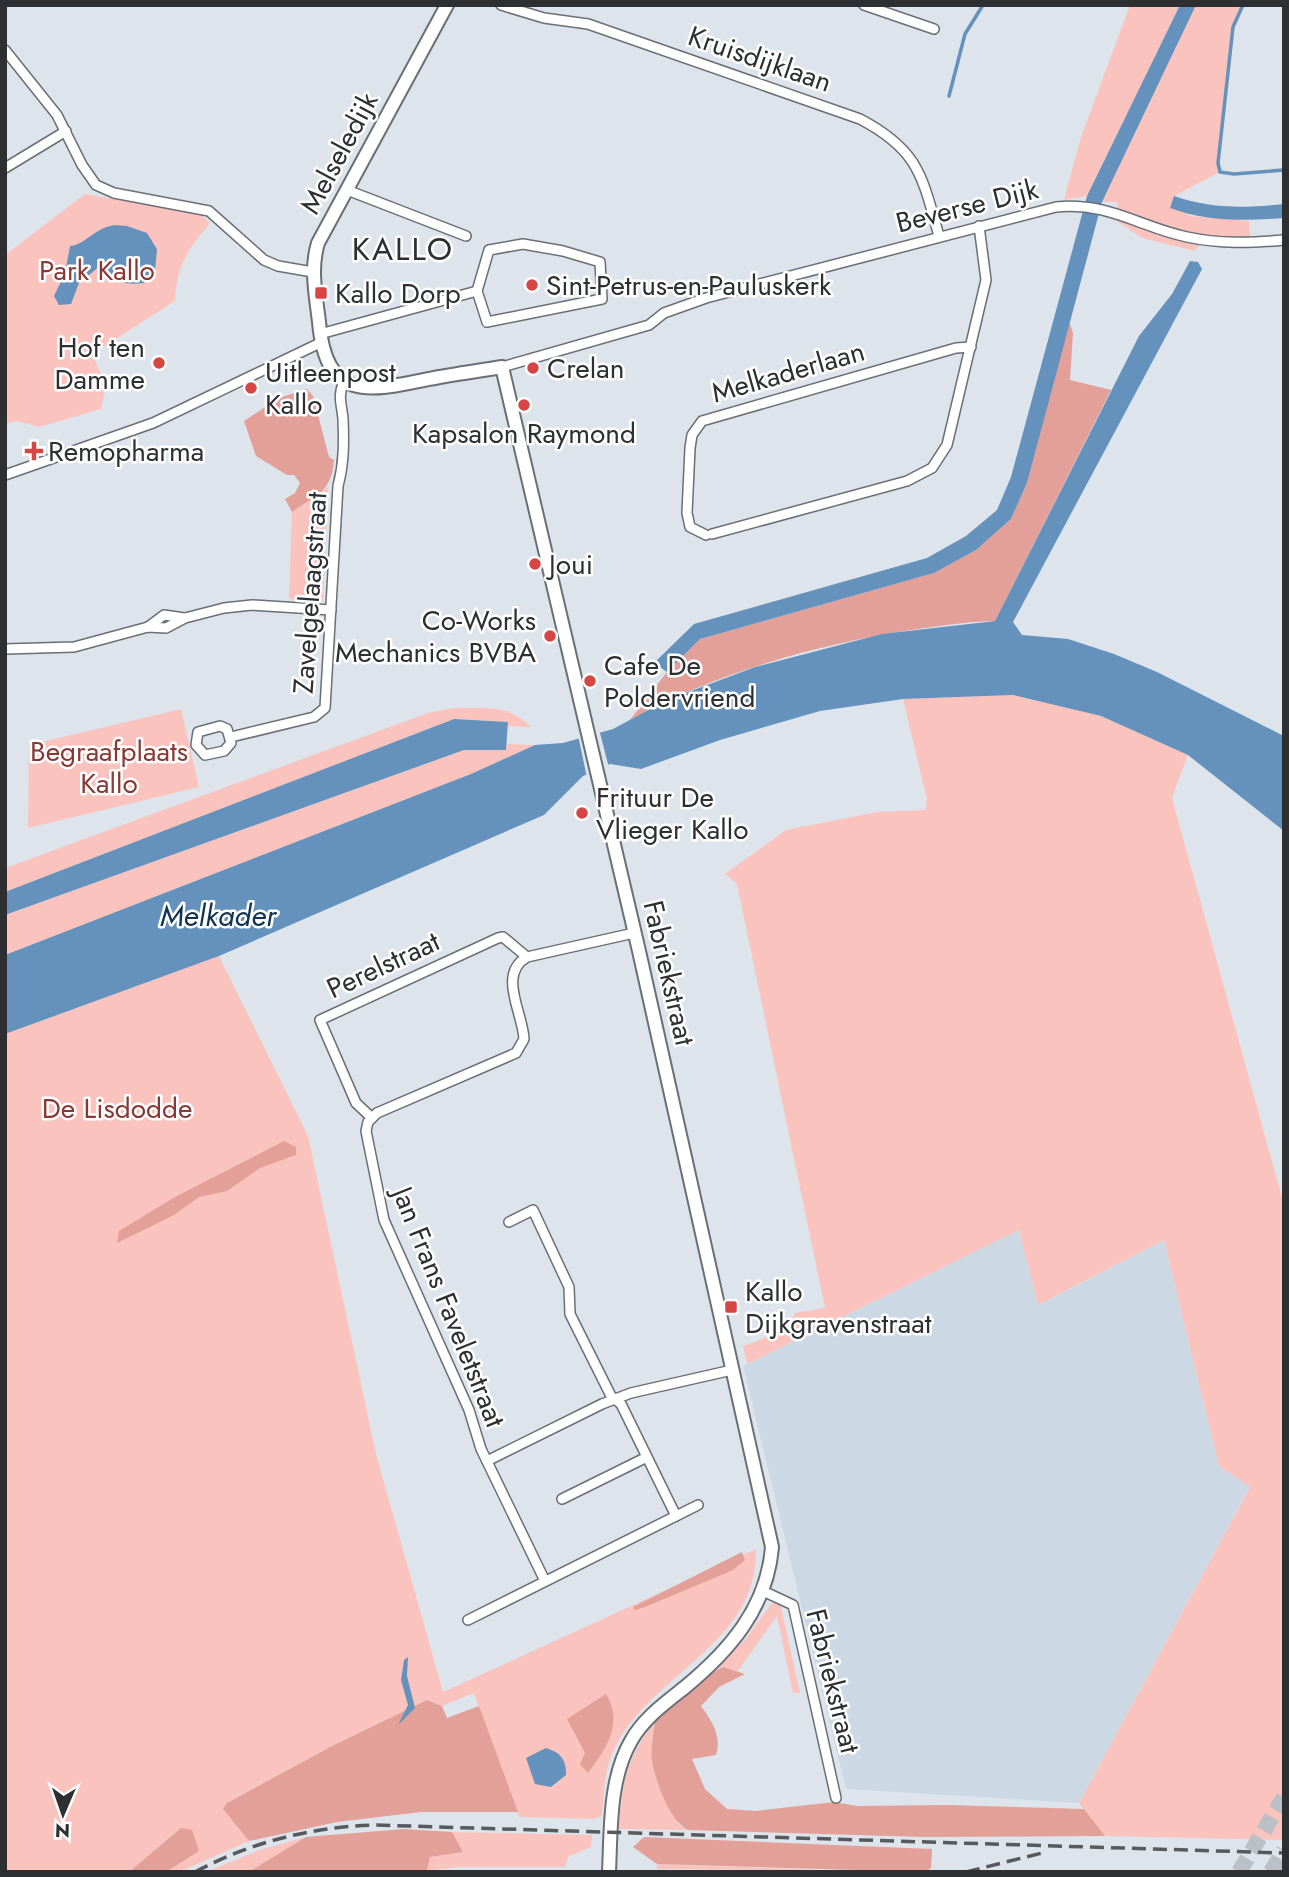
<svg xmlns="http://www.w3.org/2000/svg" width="1289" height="1877" viewBox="0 0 1289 1877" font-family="Jost,sans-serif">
  <rect width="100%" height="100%" fill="#dde4eb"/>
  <polygon fill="#ccd9e5" points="1019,1230 1039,1305 1164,1240 1219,1466 1250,1486 1079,1803 846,1789 743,1366"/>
  <g fill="#fbc3bd">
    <polygon points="1130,5 1180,5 1087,196 1064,200 1080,140"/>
    <polygon points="1196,5 1243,5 1233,27 1218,163 1220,172 1174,196 1173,201 1190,216 1249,221 1250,239 1204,237 1195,251 1142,238 1114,219 1118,202 1102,202"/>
    <path d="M 85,194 L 200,214 L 210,223 C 187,251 177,264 175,301 L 92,354 L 106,386 L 101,409 L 39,427 L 17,421 L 5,424 L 5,255 Z"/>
    <polygon points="328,487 323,601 289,599 292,512"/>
    <polygon points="1013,695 1101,716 1188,755 1172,798 1284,1205 1284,1840 1105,1836 1079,1803 1250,1487 1219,1466 1164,1240 1038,1305 1019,1230 747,1364 743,1346 789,1329 795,1313 825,1308 737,884 725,874 786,830 877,812 925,810 927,799 903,699"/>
    <path d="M 453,708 C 485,709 507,703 531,727 L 508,726 L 508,722 L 454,719 L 5,892 L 5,868 L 428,713 Z"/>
    <polygon points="181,709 199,787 28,828 29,745"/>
    <polygon points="507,744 535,745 471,774 5,955 5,915 464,750 506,750"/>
    <path d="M 219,956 L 308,1136 L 376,1454 L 443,1692 L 756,1549 C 758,1644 652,1673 615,1747 C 604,1769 604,1792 602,1815 L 595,1819 L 519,1817 L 474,1693 L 442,1706 L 427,1700 L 332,1746 L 227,1803 L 223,1809 L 249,1841 L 179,1872 L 166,1872 L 199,1851 L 181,1828 L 129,1872 L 5,1872 L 5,1034 Z"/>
    <polygon points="772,1603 780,1603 800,1693 793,1693 777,1616 737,1672 723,1667 706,1676 744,1641"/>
    <path d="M 655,1721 L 652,1759 L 679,1825 L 688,1830 L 619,1829 C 622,1782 626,1760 655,1721 Z"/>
    <polygon points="452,1832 592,1835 591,1847 569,1856 565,1867 460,1867 415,1872 427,1870 430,1857 463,1852"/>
    <polygon points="306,1837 252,1870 206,1872 259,1850"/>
    <polygon points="657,1864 848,1871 657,1869"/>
  </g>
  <g fill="#e2a099">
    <path d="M 1069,321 L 1073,333 L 1070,380 L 1111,390 L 995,621 C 972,621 948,625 925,628 C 825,642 719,671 630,720 L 667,672 L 700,639 L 934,573 L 976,550 L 1011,519 L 1027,483 Z"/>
    <path d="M 307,389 L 313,396 L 329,457 L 334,460 C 332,492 316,495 292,512 L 285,499 L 295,493 L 300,483 L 294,475 L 287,475 L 256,456 L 244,421 L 279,398 Z"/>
    <polygon points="284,1141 296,1147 296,1155 260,1168 227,1191 199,1197 174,1215 117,1243 119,1231 175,1197"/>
    <polygon points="742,1552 745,1560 733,1570 645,1607 635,1610 633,1607"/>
    <path d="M 723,1667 L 745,1674 L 719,1687 L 701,1706 C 712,1721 722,1737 716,1755 L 692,1759 L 705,1789 L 727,1809 L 756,1811 L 834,1802 L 857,1806 L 947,1805 L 1084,1809 L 1105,1836 L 923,1837 L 688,1830 C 669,1820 656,1782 652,1761 C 650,1749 654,1734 655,1721 L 706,1676 Z"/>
    <path d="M 606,1694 C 624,1724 606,1749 588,1773 L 580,1764 L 585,1753 L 567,1719 Z"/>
    <polygon points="427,1700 442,1706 447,1718 479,1706 518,1812 421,1812 337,1822 249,1841 223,1809 227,1803 332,1746"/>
    <polygon points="181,1828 192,1830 199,1851 166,1872 129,1872"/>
    <polygon points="404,1829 452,1832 463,1852 430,1857 427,1870 415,1872 217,1872 252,1870 306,1837"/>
    <polygon points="644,1837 932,1849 931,1868 925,1872 657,1864 633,1847"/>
  </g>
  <g fill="#6492bc">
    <polygon points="1180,5 1196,5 1102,202 1027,483 1011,519 976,550 934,573 700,639 667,672 654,663 694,624 927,558 966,536 997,510 1011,477 1087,196"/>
    <path d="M 1174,196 C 1211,209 1245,208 1284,204 L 1284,218 C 1244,221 1208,222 1170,208 Z"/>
    <path d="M 114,225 L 127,226 L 147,233 L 157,249 L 155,272 L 144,283 C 123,286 114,281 100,266 L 79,283 L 71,304 L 59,305 L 54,296 L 65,273 L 70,246 C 85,245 93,229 114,225 Z"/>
    <polygon points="1190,261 1198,262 1202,269 1013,622 1022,635 1068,639 1114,654 1157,672 1284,736 1284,831 1188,755 1101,716 1013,695 903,699 820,711 720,740 641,769 610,764 583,776 544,815 219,956 5,1034 5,955 471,774 535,745 563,743 613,729 667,700 755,667 882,634 995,621 1139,336 1172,294"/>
    <polygon points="454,719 508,722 506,750 464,750 5,915 5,892"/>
    <polygon points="408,1657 407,1676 415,1708 398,1725 408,1705 401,1680 404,1660"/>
    <path d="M 546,1748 C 561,1753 566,1759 566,1775 L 551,1787 L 535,1784 L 526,1758 Z"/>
  </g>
  <polygon fill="#dde4eb" points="599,729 609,768 587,778 578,735"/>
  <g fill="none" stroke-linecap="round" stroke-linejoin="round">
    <g stroke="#6492bc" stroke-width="3.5">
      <polyline points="1243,5 1233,27 1218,163 1220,172 1234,174 1284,170"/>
      <polyline points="949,96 965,34 983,5"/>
    </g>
    <g stroke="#bac0c6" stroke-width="16" stroke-dasharray="16 8" stroke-linecap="butt">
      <polyline points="1239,1872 1284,1797"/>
      <polyline points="1271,1872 1284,1850"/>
    </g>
    <g stroke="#696f75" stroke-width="12">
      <g id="street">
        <path d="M 501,5 L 544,18 L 588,24 L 860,119 C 919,150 922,176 939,236"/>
        <polyline points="864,5 934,29"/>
        <polyline points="5,50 57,115 82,165 96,185 114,193 209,211 264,260 278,266 313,272"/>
        <polyline points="5,168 66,131"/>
        <polyline points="347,190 466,236"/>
        <polygon points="523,244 563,251 600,262 602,299 487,322 477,291 489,250"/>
        <polyline points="320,334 477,291"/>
        <path d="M 502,367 L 649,325 L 664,313 L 706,298 L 1056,207 C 1110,202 1139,227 1187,237 C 1220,244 1251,243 1284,240"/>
        <polyline points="5,475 153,423 320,343"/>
        <polyline points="712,534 907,481 932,468 947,445 986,280 979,226"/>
        <polyline points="706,535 690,527 687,513 690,448 692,435 702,421 956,348 971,347"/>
        <polyline points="148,627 164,615 184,618"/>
        <polyline points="5,649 74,647 148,627 166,628 185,618 224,608 252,605 331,610"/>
        <polygon points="220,726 227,729 231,743 224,751 205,755 196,745 198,732"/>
        <path d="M 231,737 L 314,717 L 325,708 L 338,486 C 344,463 344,443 343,419 C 342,405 337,396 344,382"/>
        <polyline points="372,1118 356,1103 320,1020 498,938 503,937 527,957"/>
        <polyline points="509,1222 533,1210 569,1287 570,1314 611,1396 621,1404 676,1516"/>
        <polyline points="487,1461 602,1404 631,1393 732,1370"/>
        <polyline points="562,1499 647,1457"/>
        <path d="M 545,1581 L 481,1449 L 469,1410 L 384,1220 L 366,1131 L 368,1122 L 377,1113 L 516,1053 L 524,1039 C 523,1013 497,974 527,957 L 634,933"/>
        <polyline points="763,1591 793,1605 836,1798"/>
        <polyline points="468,1620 698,1505"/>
      </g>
    </g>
    <g stroke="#696f75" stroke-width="16">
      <path id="secondary" d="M 447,5 L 318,243 C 310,269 316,296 319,322 C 326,401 367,392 429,379 C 454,374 478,371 502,367 L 639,951 L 772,1547 C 767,1608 729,1651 684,1688 C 665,1703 643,1719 631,1741 C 609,1779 611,1829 609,1872"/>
    </g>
    <use href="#street" stroke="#fff" stroke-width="9"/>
    <use href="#secondary" stroke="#fff" stroke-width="12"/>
    <g stroke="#56595d" stroke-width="3.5" stroke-dasharray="14 7" stroke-linecap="butt">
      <path d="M 195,1872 C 251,1842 311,1827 375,1825 L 1284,1853"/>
      <polyline points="966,1872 1042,1853"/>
    </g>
  </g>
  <g fill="#d54644" stroke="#fff" stroke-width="2.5">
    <circle cx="532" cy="285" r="7"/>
    <rect x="314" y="286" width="14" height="14" rx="3.5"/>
    <circle cx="159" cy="363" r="7"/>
    <circle cx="533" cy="368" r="7"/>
    <circle cx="251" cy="388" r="7"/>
    <circle cx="524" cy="405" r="7"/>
    <path d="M30.5 440.5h7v7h7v7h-7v7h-7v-7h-7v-7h7z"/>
    <circle cx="535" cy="564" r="7"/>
    <circle cx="550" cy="636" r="7"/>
    <circle cx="590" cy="681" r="7"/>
    <circle cx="582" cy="813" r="7"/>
    <rect x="724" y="1300" width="14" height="14" rx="3.5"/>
  </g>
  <g text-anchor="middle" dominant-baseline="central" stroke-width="5" stroke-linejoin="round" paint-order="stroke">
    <g font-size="28" fill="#2d2f32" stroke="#fff">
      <text transform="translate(760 59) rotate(19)">Kruisdijklaan</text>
      <text transform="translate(339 153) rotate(-62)">Melseledijk</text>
      <text transform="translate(967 206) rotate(-14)">Beverse Dijk</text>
      <text transform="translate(788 372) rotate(-16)">Melkaderlaan</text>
      <text transform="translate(310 593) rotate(-86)">Zavelgelaagstraat</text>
      <text transform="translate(383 965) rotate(-25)">Perelstraat</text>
      <text transform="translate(669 973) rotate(77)">Fabriekstraat</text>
      <text transform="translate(449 1307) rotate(68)">Jan Frans Faveletstraat</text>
      <text transform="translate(833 1681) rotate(76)">Fabriekstraat</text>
    </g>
    <g font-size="28" fill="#893935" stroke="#fff">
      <text x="97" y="270">Park Kallo</text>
      <text x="109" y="751">Begraafplaats<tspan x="109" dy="32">Kallo</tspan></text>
      <text x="117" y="1108">De Lisdodde</text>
    </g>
    <g font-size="28" fill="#2d2f32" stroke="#fff" text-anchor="start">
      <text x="546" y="285">Sint-Petrus-en-Pauluskerk</text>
      <text x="335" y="293">Kallo Dorp</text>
      <text x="145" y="347" text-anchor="end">Hof ten<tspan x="145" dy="32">Damme</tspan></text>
      <text x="547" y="368">Crelan</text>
      <text x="265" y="372">Uitleenpost<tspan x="265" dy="32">Kallo</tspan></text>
      <text x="524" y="433" text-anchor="middle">Kapsalon Raymond</text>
      <text x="48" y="451">Remopharma</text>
      <text x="549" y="564">Joui</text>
      <text x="536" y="620" text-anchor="end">Co-Works<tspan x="536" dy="32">Mechanics BVBA</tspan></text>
      <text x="604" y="665">Cafe De<tspan x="604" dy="32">Poldervriend</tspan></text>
      <text x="596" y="797">Frituur De<tspan x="596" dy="32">Vlieger Kallo</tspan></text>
      <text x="745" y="1291">Kallo<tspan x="745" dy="32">Dijkgravenstraat</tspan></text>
    </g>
    <g font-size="30" font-style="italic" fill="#103451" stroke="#fff">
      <text x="218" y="915">Melkader</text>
    </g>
    <g font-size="32" letter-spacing="2" fill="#2d2f32" stroke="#fff">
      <text x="403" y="249">KALLO</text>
    </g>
  </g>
  <rect width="1289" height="1877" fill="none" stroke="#2d2f32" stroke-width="14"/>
  <g transform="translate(63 1814) rotate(182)" stroke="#ffffff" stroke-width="5" paint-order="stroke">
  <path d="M0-5L12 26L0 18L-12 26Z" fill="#2d2f32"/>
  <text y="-10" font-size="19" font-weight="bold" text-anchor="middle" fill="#2d2f32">N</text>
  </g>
</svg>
